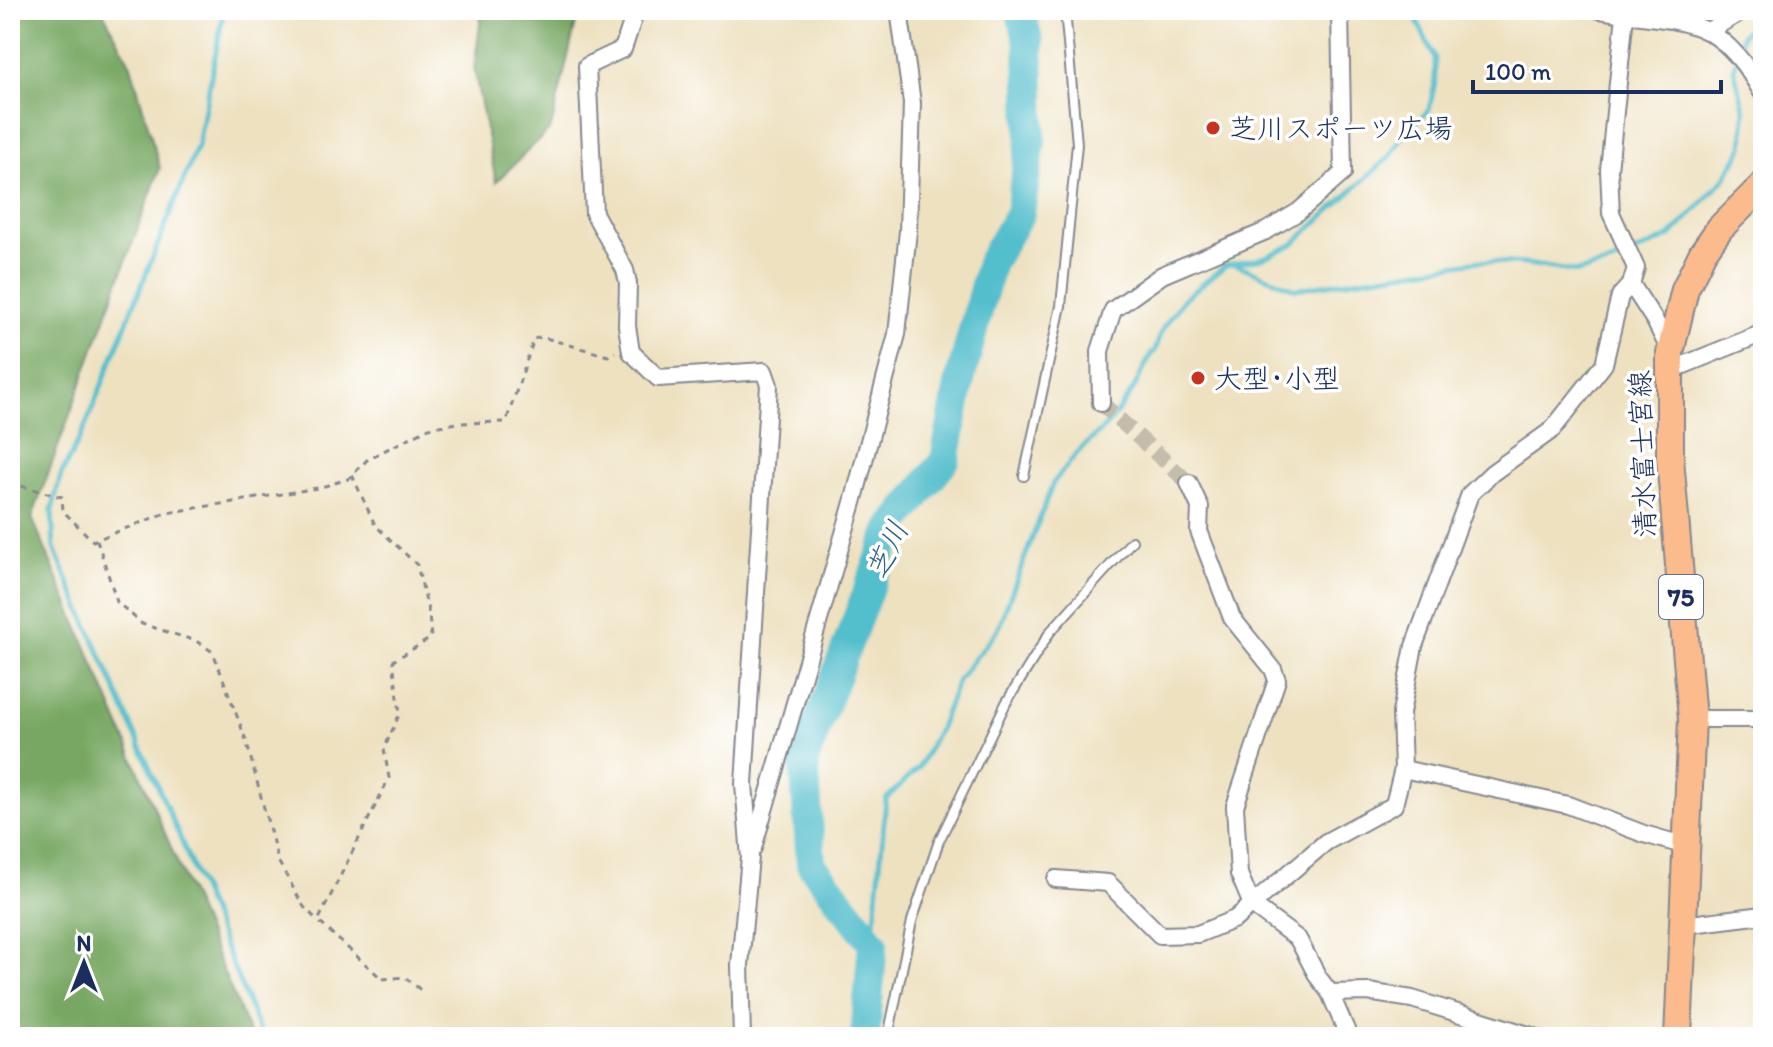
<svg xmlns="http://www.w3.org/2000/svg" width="1773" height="1047" viewBox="0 0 1773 1047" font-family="Itim,'Klee One',sans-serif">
  <rect width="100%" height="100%" fill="#fff"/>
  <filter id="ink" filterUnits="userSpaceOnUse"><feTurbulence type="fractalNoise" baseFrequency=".0125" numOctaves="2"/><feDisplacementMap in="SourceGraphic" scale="16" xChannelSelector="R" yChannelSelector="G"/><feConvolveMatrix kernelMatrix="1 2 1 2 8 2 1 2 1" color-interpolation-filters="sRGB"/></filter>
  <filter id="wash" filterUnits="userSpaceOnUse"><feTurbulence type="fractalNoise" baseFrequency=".006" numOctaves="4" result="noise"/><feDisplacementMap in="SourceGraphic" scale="32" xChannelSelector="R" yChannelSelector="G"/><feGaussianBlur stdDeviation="1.8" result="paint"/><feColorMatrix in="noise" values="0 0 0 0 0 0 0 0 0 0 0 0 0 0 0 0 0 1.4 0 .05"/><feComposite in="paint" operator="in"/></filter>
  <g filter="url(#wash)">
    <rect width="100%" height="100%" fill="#eee1c0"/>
    <g fill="#77a762" stroke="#496b60" stroke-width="2">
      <polygon points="10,10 102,10 131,65 160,168 32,518 251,1037 10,1037"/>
      <polygon points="482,10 579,10 551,128 496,182 474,68"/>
    </g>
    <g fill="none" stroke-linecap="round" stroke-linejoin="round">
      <g stroke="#52becc" stroke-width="5">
        <polyline points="224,10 198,144 83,432 61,475 52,510 54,548 179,835 262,1037"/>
        <polyline points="1738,51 1742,35 1763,13"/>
        <polyline points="1235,264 1296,289 1478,261 1527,264 1577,272 1612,263 1671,236 1726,177 1743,147 1745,112 1734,69 1736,61"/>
        <polyline points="873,943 886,799 919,767 941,725 958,680 998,629 1053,483 1078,452 1110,422 1133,390 1151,354 1155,351 1163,328 1184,299 1226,265 1263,258 1292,245 1389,157 1405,133 1429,110 1435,83 1435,59 1412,10"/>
      </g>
      <polyline stroke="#52becc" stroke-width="30" points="865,1037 873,943 811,864 804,760 891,529 945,460 960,380 991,262 1020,213 1031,141 1029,42 1020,10"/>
    </g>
  </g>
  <g filter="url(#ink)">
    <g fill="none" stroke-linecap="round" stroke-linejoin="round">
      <polyline stroke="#c4bdac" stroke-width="16" stroke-dasharray="16 8" stroke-linecap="butt" points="1101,403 1189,483"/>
      <g stroke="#84888f" stroke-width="12">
        <g id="service">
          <polyline points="1024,476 1061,306 1077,144 1065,10"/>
          <polyline points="888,1037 912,921 939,841 1006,703 1050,632 1132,541"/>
        </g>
      </g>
      <g stroke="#84888f" stroke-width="20">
        <g id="minor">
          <polyline points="636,10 623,49 587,66 594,213 625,270 628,283 627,326 631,352 658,378 764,371 769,385 744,784 750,857 740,965 742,1037"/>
          <path d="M 1599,10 C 1682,25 1716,9 1763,94"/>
          <polyline points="1625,15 1609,170 1611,213 1636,268 1631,284 1655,321 1670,351"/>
          <polyline points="1710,30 1744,10"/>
          <polyline points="1669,371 1758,335 1763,335"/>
          <polyline points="1101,403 1100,351 1113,310 1162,275 1266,231 1298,212 1343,173 1340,10"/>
          <polyline points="1189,483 1200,507 1199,531 1232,618 1273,669 1277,680 1235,806 1239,874 1252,905 1298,939 1318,977 1330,993 1349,1037"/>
          <polyline points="1692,719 1763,719"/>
          <polyline points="1403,769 1568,805 1644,834 1686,846"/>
          <polyline points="753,848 854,499 897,334 908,231 912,103 899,10"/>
          <polyline points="1056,879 1108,883 1160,935 1198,934 1235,919 1326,842 1394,805 1403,769 1401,713 1414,646 1470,494 1492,473 1552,430 1604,364 1620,296 1631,284"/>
          <polyline points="1683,925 1763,915"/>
          <polyline points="1330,993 1368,992 1412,999 1535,1037"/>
        </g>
      </g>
      <g stroke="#84888f" stroke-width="30">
        <polyline id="primary" points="1678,1037 1692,719 1670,458 1670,353 1685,289 1703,252 1720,228 1763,185"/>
      </g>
      <g stroke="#84888f" stroke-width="3" stroke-dasharray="6 6" stroke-linecap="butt">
        <polyline points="352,475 375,525 417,565 429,614 431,638 393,661 400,713 384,749 389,778 318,921 382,979 405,977 423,992"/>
        <polyline points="10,483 62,497 63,511 93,541 166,513 318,488 348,479 368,459 429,428 457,423 506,422 534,339 542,337 608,356 615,352"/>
        <polyline points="97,540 117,602 142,624 196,641 213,652 246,740 278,861 304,907 318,921"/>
      </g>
      <use href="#service" stroke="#fff" stroke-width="8"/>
      <use href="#minor" stroke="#fff" stroke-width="16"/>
      <use href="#primary" stroke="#fbbb8d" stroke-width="26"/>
    </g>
  </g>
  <g fill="#c8321e" stroke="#fff" stroke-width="3">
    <circle cx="1213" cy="128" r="8"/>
    <circle cx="1198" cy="378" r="8"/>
  </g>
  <g text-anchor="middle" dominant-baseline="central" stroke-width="7" stroke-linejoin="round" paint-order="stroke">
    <rect fill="#fff" stroke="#5f6d8e" stroke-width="2" x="1659" y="575" width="44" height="44" rx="6"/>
    <g font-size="26" font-weight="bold" fill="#1b2f5e">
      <text x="1681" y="597">75</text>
    </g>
    <g font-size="28" fill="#1b2f5e" stroke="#fff" text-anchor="start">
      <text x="1229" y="128">芝川スポーツ広場</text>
      <text x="1214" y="378">大型･小型</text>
    </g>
    <g font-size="28" fill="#1b2f5e" stroke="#fff">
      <text transform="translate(1642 454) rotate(-92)">清水富士宮線</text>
    </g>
    <g font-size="30" font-style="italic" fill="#2e6184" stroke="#fff">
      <text transform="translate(887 550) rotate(-65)">芝川</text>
    </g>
  </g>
  <rect width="1773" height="1047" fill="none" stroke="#fff" stroke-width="40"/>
  <g transform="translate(84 963)" stroke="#ffffff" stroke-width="6" paint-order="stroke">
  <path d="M0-6L14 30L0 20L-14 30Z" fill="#1b2f5e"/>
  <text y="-12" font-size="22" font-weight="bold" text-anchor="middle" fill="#1b2f5e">N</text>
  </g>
  <path d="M1473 80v12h248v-12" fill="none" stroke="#1b2f5e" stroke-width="4"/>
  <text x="1485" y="80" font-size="24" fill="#1b2f5e" stroke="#ffffff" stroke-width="6" paint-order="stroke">100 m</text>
</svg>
